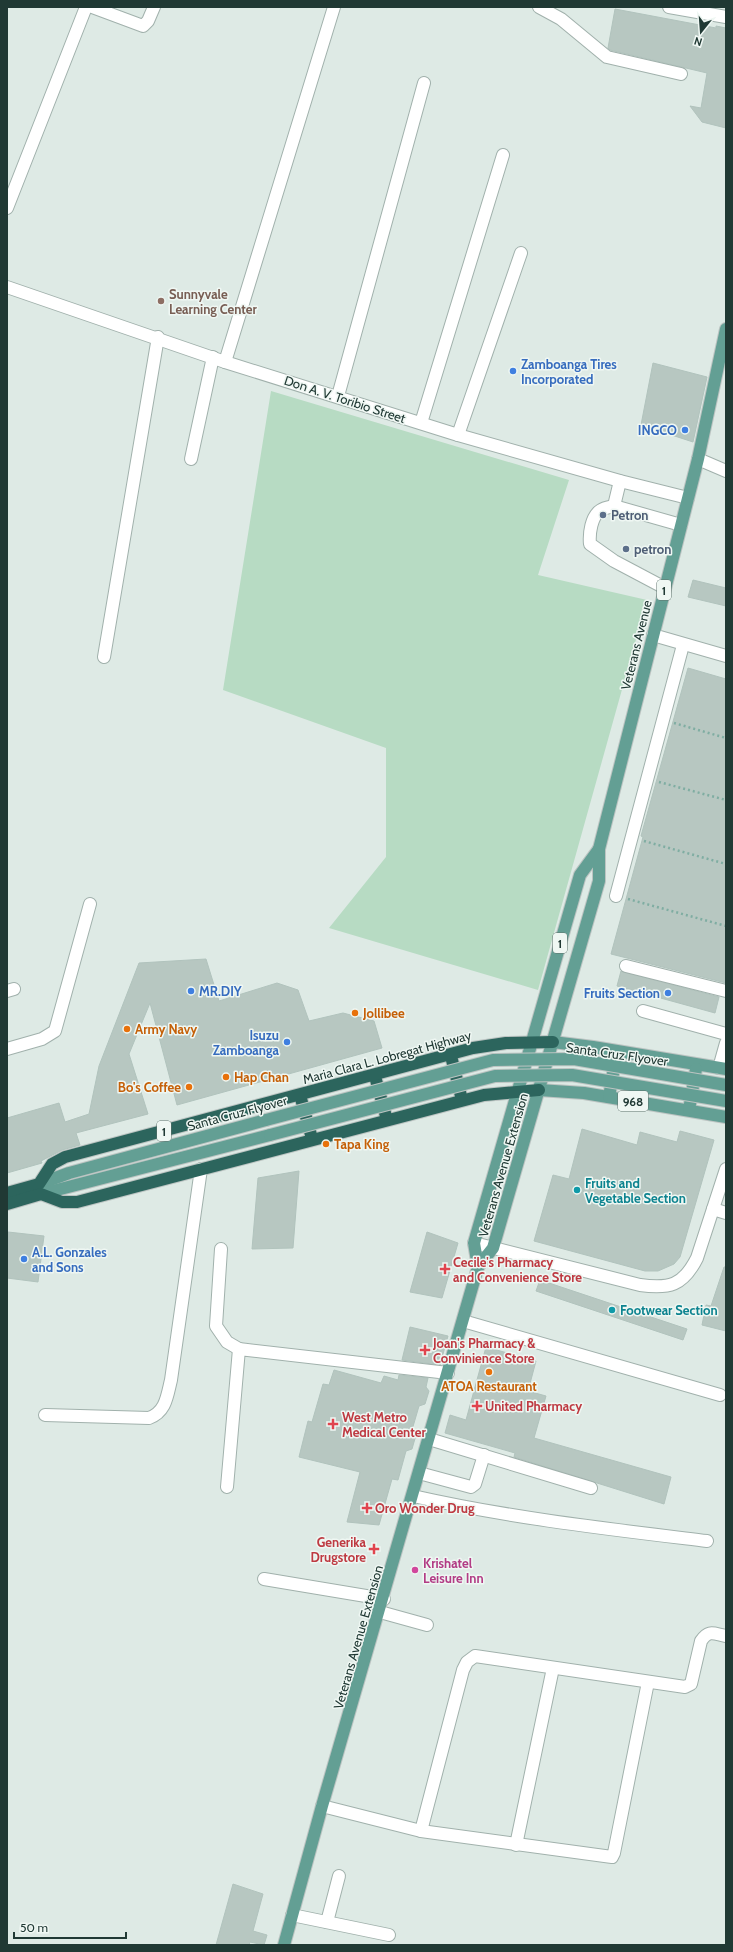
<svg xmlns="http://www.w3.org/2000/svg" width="733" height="1952" viewBox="0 0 733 1952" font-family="Cabin,sans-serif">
  <rect width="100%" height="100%" fill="#deeae5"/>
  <polygon fill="#b7dbc3" points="271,391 569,480 538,575 647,600 538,990 329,928 386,857 386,748 223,690"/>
  <g fill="#b7c7c1" stroke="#b1c3bd">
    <polygon points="615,9 716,28 716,26 726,28 726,128 702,122 690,106 701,108 707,73 610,50 608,48"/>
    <polygon points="653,363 707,377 693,442 641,425"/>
    <polygon points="693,580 726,588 726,606 688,597"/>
    <polygon points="688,668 726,679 726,983 611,954 643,837 641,836"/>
    <polygon points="206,959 219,1001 277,983 298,990 309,1021 343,1013 374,1021 382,1048 177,1105 150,1003 129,1054 148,1114 76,1133 80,1145 62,1150 41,1161 42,1163 7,1173 7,1118 59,1103 65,1122 89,1114 99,1066 139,963"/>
    <polygon points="621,971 719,997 715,1013 617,986"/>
    <polygon points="582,1129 637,1145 640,1132 677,1142 680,1131 714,1140 680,1257 674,1264 658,1271 645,1271 534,1241 553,1175 569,1179"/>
    <polygon points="299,1171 293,1248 252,1249 258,1178"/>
    <polygon points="8,1232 44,1236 38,1282 7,1278"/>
    <polygon points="427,1232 458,1243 442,1298 410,1292"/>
    <polygon points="724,1267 726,1267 726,1331 702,1325 706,1305 711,1306"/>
    <polygon points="540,1280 687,1329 683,1340 536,1291"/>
    <polygon points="410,1327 448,1336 440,1365 402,1360"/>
    <polygon points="486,1347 536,1361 528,1391 546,1396 534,1438 671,1477 664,1504 514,1457 515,1453 445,1433 450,1415 466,1420"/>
    <polygon points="334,1370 381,1383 384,1376 398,1380 399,1375 428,1378 426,1387 429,1391 425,1404 419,1406 412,1430 416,1435 412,1449 406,1451 398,1480 392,1479 379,1525 347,1522 360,1472 299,1457 308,1421 312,1422 323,1384 329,1385"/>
    <polygon points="233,1884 263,1894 253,1931 267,1935 264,1945 250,1942 249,1945 216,1945"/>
  </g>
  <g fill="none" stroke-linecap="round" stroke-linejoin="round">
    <g stroke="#a1b1ac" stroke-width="14">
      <g id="minor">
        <polyline points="92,7 143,26 148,21 154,7"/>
        <polyline points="539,7 561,19 607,57 681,74"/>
        <polyline points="669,7 726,17"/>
        <polyline points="7,208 86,7"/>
        <polyline points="7,287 225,362 458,435 620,481 688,498"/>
        <polyline points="225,362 334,7"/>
        <polyline points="338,396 424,83"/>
        <polyline points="421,423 503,155"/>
        <polyline points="458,435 521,253"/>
        <polyline points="191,459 213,357"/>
        <polyline points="698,459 726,471"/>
        <path d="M 620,481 L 614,506 C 610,507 604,508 601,510 C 591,516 589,534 590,544 L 614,561 L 665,588"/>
        <polyline points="614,506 681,525"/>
        <polyline points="653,635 726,656"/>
        <polyline points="104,657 158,337"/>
        <polyline points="616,896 683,645"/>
        <polyline points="626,966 726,991"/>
        <polyline points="7,991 14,989"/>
        <polyline points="643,1011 726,1034"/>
        <polyline points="7,1049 42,1039 55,1031 90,904"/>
        <polyline points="719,1068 726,1043"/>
        <polyline points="713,1209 726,1213"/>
        <path d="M 474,1243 L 640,1285 C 669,1289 683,1286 697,1258 L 726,1169"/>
        <polyline points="221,1249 216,1326 227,1342 239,1349"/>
        <polyline points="463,1321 720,1395"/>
        <path d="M 45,1415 L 149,1418 C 166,1412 167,1396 171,1380 L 201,1169"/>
        <polyline points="429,1439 591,1488"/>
        <polyline points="419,1473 471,1487 475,1484 484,1455"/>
        <polyline points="227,1487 239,1349 448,1373"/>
        <path d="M 413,1496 C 510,1518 608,1529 707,1541"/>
        <polyline points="264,1579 384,1599"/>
        <polyline points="380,1612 427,1625"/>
        <polyline points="322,1806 421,1831 612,1857 614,1853 648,1682"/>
        <path d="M 421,1831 L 463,1670 L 467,1662 L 475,1656 L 685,1687 L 691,1684 L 701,1641 C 709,1629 714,1634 726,1636"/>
        <polyline points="516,1845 553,1668"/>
        <polyline points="292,1915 389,1935"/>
        <polyline points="327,1922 339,1876"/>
      </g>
    </g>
    <g stroke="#bcc4c2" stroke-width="14">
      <g id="major">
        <polyline points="553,1042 593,1047 726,1069"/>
        <polyline points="539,1090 584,1093 726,1117"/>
        <polyline points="609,1097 616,1056"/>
        <polyline points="689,1110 696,1069"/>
        <polyline points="39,1184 69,1173 266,1120"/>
        <polyline points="41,1194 270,1135"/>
        <polyline points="478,1267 474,1243 580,875 599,849"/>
        <polyline points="284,1945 322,1806 478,1267 493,1248 599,881 599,849 698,459 726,329"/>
      </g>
    </g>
    <g stroke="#bcc4c2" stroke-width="14">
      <g id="highway">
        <polyline points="452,1060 462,1100"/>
        <polyline points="376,1080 387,1120"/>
        <polyline points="300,1095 311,1135"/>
        <polyline points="7,1193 39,1184 52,1164 65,1157 473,1048 506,1043 553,1042"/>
        <polyline points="7,1204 41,1194 62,1202 77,1202 484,1095 539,1090"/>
      </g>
    </g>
    <g stroke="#7fada2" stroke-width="2.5" stroke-dasharray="2 3" stroke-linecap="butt">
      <polyline points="674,723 726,738"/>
      <polyline points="659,782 726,800"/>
      <polyline points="644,841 726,864"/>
      <polyline points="628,899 726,926"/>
    </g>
    <use href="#minor" stroke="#fff" stroke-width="12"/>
    <use href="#major" stroke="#639f94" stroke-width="12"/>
    <use href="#highway" stroke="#2c655d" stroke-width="12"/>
    <g stroke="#bcc4c2" stroke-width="14" stroke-linecap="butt">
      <g id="major-bridge">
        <polyline points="266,1120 493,1060 574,1059 726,1085"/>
        <polyline points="270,1135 495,1076 572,1075 726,1101"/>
      </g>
    </g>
    <use href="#major-bridge" stroke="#639f94" stroke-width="12"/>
  </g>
  <circle fill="#8d6e63" stroke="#eff7f3" stroke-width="1.5" cx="161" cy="301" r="4"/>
  <g fill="#3f7fe0" stroke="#eff7f3" stroke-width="1.5">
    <circle cx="513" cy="371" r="4"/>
    <circle cx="685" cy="430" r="4"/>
    <circle cx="191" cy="991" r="4"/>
    <circle cx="668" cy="993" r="4"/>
    <circle cx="287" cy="1042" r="4"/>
    <circle cx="24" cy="1259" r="4"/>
  </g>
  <g fill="#5c6f8a" stroke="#eff7f3" stroke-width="1.5">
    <circle cx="603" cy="515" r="4"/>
    <circle cx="626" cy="549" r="4"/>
  </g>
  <g fill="#e8710a" stroke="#eff7f3" stroke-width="1.5">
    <circle cx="355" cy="1013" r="4"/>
    <circle cx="127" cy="1029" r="4"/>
    <circle cx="226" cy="1077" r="4"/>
    <circle cx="189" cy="1087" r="4"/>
    <circle cx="326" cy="1144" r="4"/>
    <circle cx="489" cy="1372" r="4"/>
  </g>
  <g fill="#0f9aa8" stroke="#eff7f3" stroke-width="1.5">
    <circle cx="577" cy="1190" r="4"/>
    <circle cx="612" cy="1310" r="4"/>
  </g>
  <g fill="#e0444e" stroke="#eff7f3" stroke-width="1.5">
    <path d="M443 1263h4v4h4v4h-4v4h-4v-4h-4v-4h4z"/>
    <path d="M423 1344h4v4h4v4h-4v4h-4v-4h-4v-4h4z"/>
    <path d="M475 1400h4v4h4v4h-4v4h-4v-4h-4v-4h4z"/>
    <path d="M331 1418h4v4h4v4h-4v4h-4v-4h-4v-4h4z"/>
    <path d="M365 1502h4v4h4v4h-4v4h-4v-4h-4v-4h4z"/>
    <path d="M372 1543h4v4h4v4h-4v4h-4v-4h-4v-4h4z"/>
  </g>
  <circle fill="#d1479c" stroke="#eff7f3" stroke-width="1.5" cx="415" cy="1570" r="4"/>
  <g text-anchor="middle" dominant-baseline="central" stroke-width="3" stroke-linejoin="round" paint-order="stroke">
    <g fill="#eff7f3" stroke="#5e726d" stroke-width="1">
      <rect x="657" y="580" width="14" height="20" rx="3"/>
      <rect x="553" y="933" width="14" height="20" rx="3"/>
      <rect x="618" y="1091" width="30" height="20" rx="3"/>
      <rect x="157" y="1121" width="14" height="20" rx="3"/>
    </g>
    <g font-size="12" font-weight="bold" fill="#203934">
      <text x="664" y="590">1</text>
      <text x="560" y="943">1</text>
      <text x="633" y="1101">968</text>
      <text x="164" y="1131">1</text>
    </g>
    <g font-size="13" font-weight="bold" fill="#785e54" stroke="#eff7f3" text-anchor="start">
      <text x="169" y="294">Sunnyvale<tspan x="169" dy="15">Learning Center</tspan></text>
    </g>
    <g font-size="13" font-weight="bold" fill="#366cbe" stroke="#eff7f3" text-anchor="start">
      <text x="521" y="364">Zamboanga Tires<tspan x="521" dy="15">Incorporated</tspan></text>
      <text x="677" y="430" text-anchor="end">INGCO</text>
      <text x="199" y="991">MR.DIY</text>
      <text x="660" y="993" text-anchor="end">Fruits Section</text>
      <text x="279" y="1035" text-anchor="end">Isuzu<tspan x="279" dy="15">Zamboanga</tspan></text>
      <text x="32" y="1252">A.L. Gonzales<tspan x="32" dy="15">and Sons</tspan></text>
    </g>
    <g font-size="13" fill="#203934" stroke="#eff7f3">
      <text transform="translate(345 399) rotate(18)">Don A. V. Toribio Street</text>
      <text transform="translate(636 645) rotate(-76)">Veterans Avenue</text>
      <text transform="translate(617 1054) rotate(8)">Santa Cruz Flyover</text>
      <text transform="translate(387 1057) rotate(-15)">Maria Clara L. Lobregat Highway</text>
      <text transform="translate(237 1113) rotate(-15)">Santa Cruz Flyover</text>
      <text transform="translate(503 1165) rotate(-74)">Veterans Avenue Extension</text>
      <text transform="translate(358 1637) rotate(-74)">Veterans Avenue Extension</text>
    </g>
    <g font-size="13" font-weight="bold" fill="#4e5e75" stroke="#eff7f3" text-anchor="start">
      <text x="611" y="515">Petron</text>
      <text x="634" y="549">petron</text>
    </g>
    <g font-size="13" font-weight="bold" fill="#c56008" stroke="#eff7f3" text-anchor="start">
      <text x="363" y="1013">Jollibee</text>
      <text x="135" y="1029">Army Navy</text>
      <text x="234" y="1077">Hap Chan</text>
      <text x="181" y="1087" text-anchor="end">Bo's Coffee</text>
      <text x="334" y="1144">Tapa King</text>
      <text x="489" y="1386" text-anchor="middle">ATOA Restaurant</text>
    </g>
    <g font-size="13" font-weight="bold" fill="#0d838f" stroke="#eff7f3" text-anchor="start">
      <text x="585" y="1183">Fruits and<tspan x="585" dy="15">Vegetable Section</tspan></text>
      <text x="620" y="1310">Footwear Section</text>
    </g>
    <g font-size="13" font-weight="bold" fill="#be3a42" stroke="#eff7f3" text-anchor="start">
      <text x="453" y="1262">Cecile's Pharmacy<tspan x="453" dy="15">and Convenience Store</tspan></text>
      <text x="433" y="1343">Joan's Pharmacy &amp;<tspan x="433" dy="15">Convinience Store</tspan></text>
      <text x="485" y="1406">United Pharmacy</text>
      <text x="342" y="1417">West Metro<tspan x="342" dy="15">Medical Center</tspan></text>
      <text x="375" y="1508">Oro Wonder Drug</text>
      <text x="366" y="1542" text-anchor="end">Generika<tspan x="366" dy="15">Drugstore</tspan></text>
    </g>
    <g font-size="13" font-weight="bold" fill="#b23c85" stroke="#eff7f3" text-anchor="start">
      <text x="423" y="1563">Krishatel<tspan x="423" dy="15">Leisure Inn</tspan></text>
    </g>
  </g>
  <rect width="733" height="1952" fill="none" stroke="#203934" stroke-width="16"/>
  <g transform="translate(701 32) rotate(197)" stroke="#eff7f3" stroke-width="3" paint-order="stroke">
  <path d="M0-3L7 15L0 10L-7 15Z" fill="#203934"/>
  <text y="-6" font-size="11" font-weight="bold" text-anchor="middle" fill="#203934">N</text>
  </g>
  <path d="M14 1932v6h112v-6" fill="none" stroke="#203934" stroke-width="2"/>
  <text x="20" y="1932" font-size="12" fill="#203934" stroke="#eff7f3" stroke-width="3" paint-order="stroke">50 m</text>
</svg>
